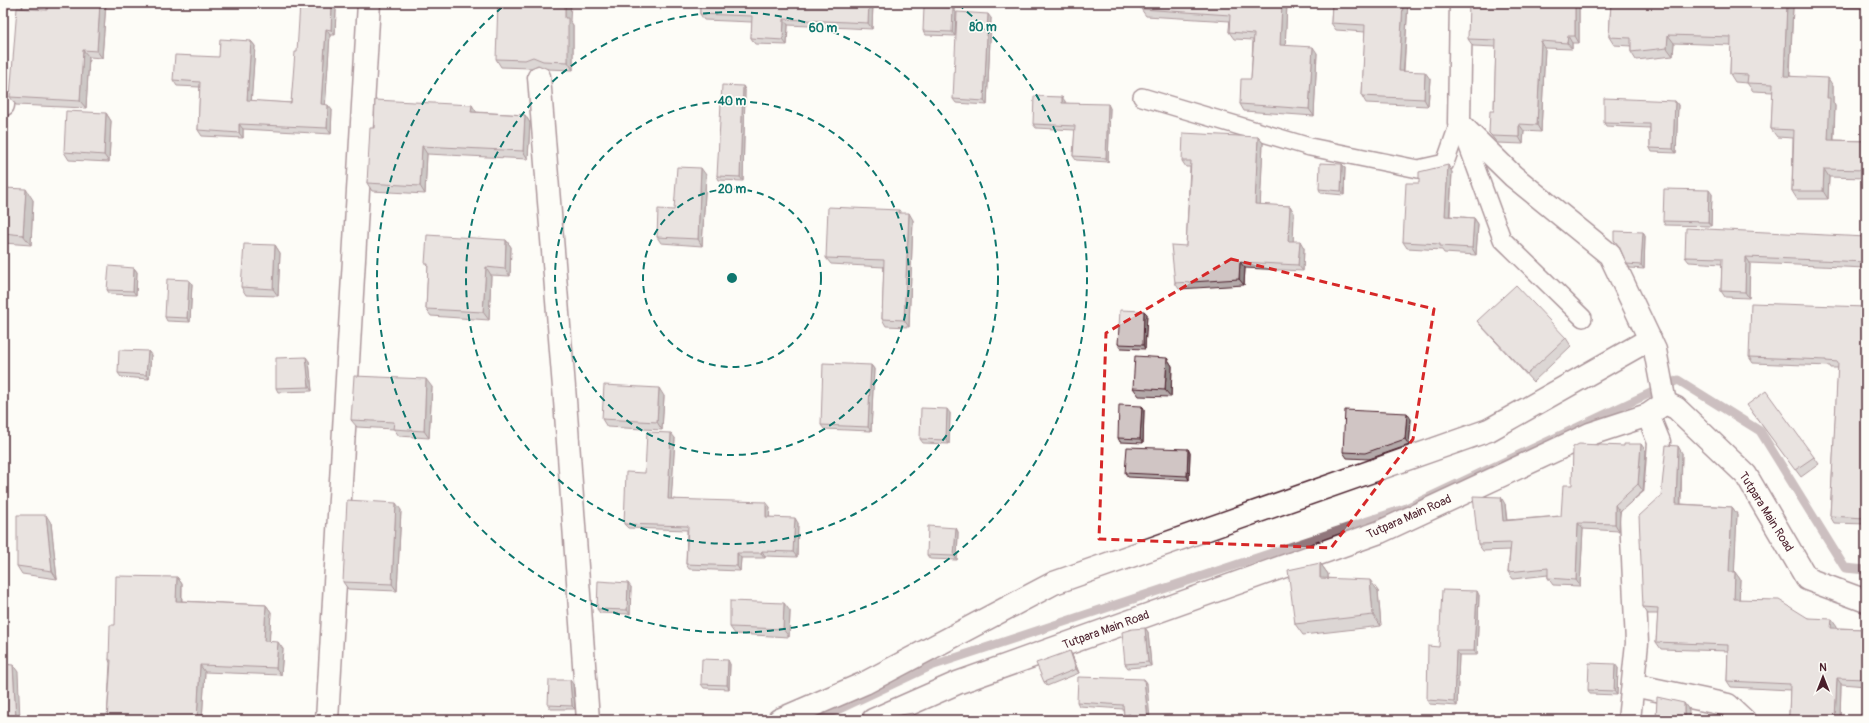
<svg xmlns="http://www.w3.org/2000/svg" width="1869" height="723" viewBox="0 0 1869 723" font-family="Pangolin,sans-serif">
  <rect width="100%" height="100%" fill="#fdfcf7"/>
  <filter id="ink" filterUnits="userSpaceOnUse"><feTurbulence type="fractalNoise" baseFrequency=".025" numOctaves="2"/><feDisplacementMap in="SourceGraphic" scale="8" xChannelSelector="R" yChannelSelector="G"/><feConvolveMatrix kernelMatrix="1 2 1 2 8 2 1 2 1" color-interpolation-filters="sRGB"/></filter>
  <g filter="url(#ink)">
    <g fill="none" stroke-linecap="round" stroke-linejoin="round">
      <polyline stroke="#91777b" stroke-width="9" points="816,720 931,666 1404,509 1678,380 1760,431 1845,568 1866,570"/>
      <g stroke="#4a1f2b" stroke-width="20">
        <g id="lane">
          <polyline points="1142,97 1310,147 1418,169 1445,163 1459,123"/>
          <polyline points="1461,127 1502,239 1583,318"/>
        </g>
      </g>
      <g stroke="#4a1f2b" stroke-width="25">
        <g id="street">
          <polyline points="1461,3 1459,123 1513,176 1610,255 1655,350 1665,403"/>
          <polyline points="539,77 565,400 588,720"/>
          <polyline points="3,105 11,3"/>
          <polyline points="1633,685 1728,705 1744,720"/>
          <polyline points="327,720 369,3"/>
          <polyline points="779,720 865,683 1054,583 1489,430 1650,339"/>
          <polyline points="1629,720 1637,643 1631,517 1655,497 1659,442 1648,415"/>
        </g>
      </g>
      <g stroke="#4a1f2b" stroke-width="25">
        <polyline id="secondary" points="873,720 957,683 1380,532 1590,434 1648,415 1665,403 1676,408 1746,475 1807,579 1866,601"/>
      </g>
      <use href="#lane" stroke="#fdfcf7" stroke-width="17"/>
      <use href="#street" stroke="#fdfcf7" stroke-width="22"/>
      <use href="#secondary" stroke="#fdfcf7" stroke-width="22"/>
    </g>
    <g fill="#b3a9a9" stroke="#4a1f2b">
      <polygon points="48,3 106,3 102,58 89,57 86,108 16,105 10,97 47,10"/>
      <polygon points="700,3 873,3 872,29 788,25 787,45 755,44 751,38 752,22 704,20 700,14"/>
      <polygon points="1287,3 1285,45 1317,53 1314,116 1244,111 1240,104 1251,79 1253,40 1234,39 1229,32 1230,21 1146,16 1141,9"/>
      <polygon points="1332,3 1408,3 1404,71 1430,79 1428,106 1366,103 1362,96 1365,32 1336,30 1331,23"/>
      <polygon points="1579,3 1579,43 1572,43 1572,49 1545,48 1541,132 1524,131 1523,144 1497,143 1494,139 1489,133 1494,111 1496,47 1473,46 1468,39"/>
      <polygon points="1611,3 1866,3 1866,8 1793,7 1790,76 1833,86 1833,102 1835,106 1834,140 1866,141 1866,178 1829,177 1828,199 1797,199 1792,191 1793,138 1777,137 1771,129 1773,92 1753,91 1747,83 1735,82 1730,74 1731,45 1674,43 1673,56 1636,60 1631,52 1631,46 1614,45 1609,37"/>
      <polygon points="953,8 956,12 955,36 926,35 923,31"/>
      <polygon points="336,10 335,35 330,35 325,105 332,110 331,134 243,129 243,138 202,136 198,130 200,87 177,86 173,80 251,41 255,46 251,101 291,103 297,52"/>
      <polygon points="991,18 987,105 956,103 953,99"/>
      <polygon points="570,21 573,25 573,70 548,69 538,65 531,68 501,67 496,59"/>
      <polygon points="743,86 745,90 743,181 719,180 717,176"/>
      <polygon points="1065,101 1065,103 1110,108 1108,162 1076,160 1073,156 1075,130 1036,128 1033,124"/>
      <polygon points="1675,101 1678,105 1676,153 1652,152 1650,148 1650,128 1606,126 1604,123"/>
      <polygon points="476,112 525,115 530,123 528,159 427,154 425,194 372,191 367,183 374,128"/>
      <polygon points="106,113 111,121 109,162 69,160 64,152"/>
      <polygon points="1258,137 1263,143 1260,205 1290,206 1294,213 1293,241 1304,248 1303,271 1245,268 1244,285 1179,289 1175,283 1186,246 1190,167 1186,167 1182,161"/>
      <polygon points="1342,164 1345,168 1344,195 1321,193 1319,189"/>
      <polygon points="1452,172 1450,216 1474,218 1478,224 1476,255 1444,253 1442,250 1407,248 1403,242 1419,183"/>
      <polygon points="706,175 702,246 661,243 657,237 674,210"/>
      <polygon points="3,188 33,200 31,245 3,243"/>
      <polygon points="1712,194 1711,226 1665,225 1663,221"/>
      <polygon points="899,210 901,213 913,220 909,327 886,326 882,319 884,267 831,264 826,258"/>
      <polygon points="1645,236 1644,269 1630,268 1627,264 1619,247 1614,240"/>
      <polygon points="1866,237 1866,268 1750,263 1749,298 1725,297 1721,291 1722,264 1689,262 1685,257"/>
      <polygon points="506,240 511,247 510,276 491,275 489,320 431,316 426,309 428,267 425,264"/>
      <polygon points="275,245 280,253 278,296 246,295 241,287"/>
      <polygon points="134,268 137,272 136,295 110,294 107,290"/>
      <polygon points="189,280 192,284 190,322 167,321 165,317"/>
      <polygon points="1866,307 1866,524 1834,523 1830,516 1838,368 1831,368 1830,366 1753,363 1749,357"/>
      <polygon points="1144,311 1147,314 1145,349 1121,348 1118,344"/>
      <polygon points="1477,321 1566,338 1571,346 1533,382 1483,328"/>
      <polygon points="148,351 151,355 149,379 121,377 118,373"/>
      <polygon points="1167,358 1172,366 1171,397 1139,396 1133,388"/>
      <polygon points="309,361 312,391 278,392 276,388"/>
      <polygon points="871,365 874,369 871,431 824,429 821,425"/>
      <polygon points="432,387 429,438 399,436 394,429 357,427 351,420"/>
      <polygon points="664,396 662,430 607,427 602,419"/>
      <polygon points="1142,406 1144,410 1143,443 1120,442 1118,438"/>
      <polygon points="950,413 949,444 923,443 920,439"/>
      <polygon points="1753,413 1814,457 1819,464 1801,477"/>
      <polygon points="1411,419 1409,445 1369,459 1347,458 1343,452"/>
      <polygon points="675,438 671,499 770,507 769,517 798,523 797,557 765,556 765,558 741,558 740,571 689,569 686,564 687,530 628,528 624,524 645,473"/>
      <polygon points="1188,449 1190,453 1189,480 1128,477 1125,473"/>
      <polygon points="1646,451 1643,491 1620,512 1619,531 1583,529 1580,586 1553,585 1548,578 1548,575 1513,579 1508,572 1510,550 1483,551 1478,544 1505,504 1507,520 1561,516 1572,485"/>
      <polygon points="1682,453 1681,504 1732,507 1737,514 1734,572 1740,579 1739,599 1837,626 1836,628 1866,629 1866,686 1841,684 1840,720 1791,720 1789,716 1790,690 1731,687 1727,681 1728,651 1661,649 1656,642 1658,614 1648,614 1643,607 1661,496"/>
      <polygon points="401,510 397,591 348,589 343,582"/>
      <polygon points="51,523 57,579 22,574 17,566"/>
      <polygon points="956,528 958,532 957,560 930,559 927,555"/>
      <polygon points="1320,563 1328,574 1328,578 1378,591 1381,626 1303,635 1295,624"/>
      <polygon points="177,577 182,584 182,601 266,605 271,612 269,642 283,649 281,675 205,672 202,720 107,720 110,663 109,660 115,625"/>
      <polygon points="631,587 630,614 600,613 597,609"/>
      <polygon points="1479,595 1477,655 1459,655 1457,706 1429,704 1427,700 1439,647"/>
      <polygon points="790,611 789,637 735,634 730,627"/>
      <polygon points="1145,628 1148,632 1151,666 1128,668 1125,664"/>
      <polygon points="1072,655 1079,673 1047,686 1044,682"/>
      <polygon points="730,664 729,689 704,688 701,684"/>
      <polygon points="1618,668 1617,695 1590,694 1588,690"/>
      <polygon points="1144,679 1147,683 1130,719 1127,719 1124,715 1123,709 1079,706 1077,702"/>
      <polygon points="573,684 575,709 551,709 548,705"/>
    </g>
    <g fill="#928a89" stroke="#4a1f2b">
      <polygon points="100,3 106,3 102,58 97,51"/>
      <polygon points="565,3 571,3 570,21 573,25 573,70 568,62 565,18"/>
      <polygon points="869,3 873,3 872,29 868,23"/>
      <polygon points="1282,3 1287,3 1285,51 1280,45"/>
      <polygon points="1403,3 1408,3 1403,78 1399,71"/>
      <polygon points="1575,3 1579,3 1579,43 1575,36"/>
      <polygon points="1787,3 1790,3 1793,7 1789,84 1784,76"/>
      <polygon points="332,5 336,10 335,35 331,30"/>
      <polygon points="953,8 956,12 955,36 952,32"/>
      <polygon points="988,14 991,18 987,105 984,101"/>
      <polygon points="784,19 788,25 787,45 783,40"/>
      <polygon points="326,29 330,35 325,110 321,104"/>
      <polygon points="1668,35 1674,43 1673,56 1667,48"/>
      <polygon points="1568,36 1572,43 1572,49 1567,43"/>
      <polygon points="251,41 255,46 251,106 247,100"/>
      <polygon points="1541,41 1545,48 1541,132 1537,125"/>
      <polygon points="1313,47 1317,53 1314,116 1309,109"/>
      <polygon points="83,50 89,57 86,108 80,101"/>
      <polygon points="1425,72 1430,79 1428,106 1424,99"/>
      <polygon points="1828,78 1833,86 1833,102 1835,106 1833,148 1828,140 1827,98"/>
      <polygon points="743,86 745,90 743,181 740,177"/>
      <polygon points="1062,97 1065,101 1065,107 1062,103"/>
      <polygon points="1675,101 1678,105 1676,153 1673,149"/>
      <polygon points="1108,104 1110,108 1108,162 1106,158"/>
      <polygon points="328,105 332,110 331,134 327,128"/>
      <polygon points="472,105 477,113 471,112"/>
      <polygon points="106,113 111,121 109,162 104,155"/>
      <polygon points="525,115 530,123 528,159 523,151"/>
      <polygon points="239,124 243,129 243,138 239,133"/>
      <polygon points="1519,124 1524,131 1523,144 1519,137"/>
      <polygon points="1258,137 1263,143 1260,211 1255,204"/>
      <polygon points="422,146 427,154 425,194 420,186"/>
      <polygon points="1342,164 1345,168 1344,195 1341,191"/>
      <polygon points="1448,165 1452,172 1449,222 1445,216"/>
      <polygon points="701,168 706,175 702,246 698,239"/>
      <polygon points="1824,169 1829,177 1828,199 1823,191"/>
      <polygon points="26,189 33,200 31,245 23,235"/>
      <polygon points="1709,190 1712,194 1711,226 1708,222"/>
      <polygon points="1290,206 1294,213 1293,247 1288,241"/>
      <polygon points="909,213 913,220 909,327 904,320"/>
      <polygon points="1474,218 1478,224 1476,255 1472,248"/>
      <polygon points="1643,232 1645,236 1644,269 1641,265"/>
      <polygon points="506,240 511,247 510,276 505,269"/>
      <polygon points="1300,241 1304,248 1303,271 1298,265"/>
      <polygon points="275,245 280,253 278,296 273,289"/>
      <polygon points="1746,257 1750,263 1749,298 1745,292"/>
      <polygon points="1240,262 1245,268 1244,285 1239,279"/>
      <polygon points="486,267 491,275 489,320 483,312"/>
      <polygon points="134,268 137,272 136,295 133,291"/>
      <polygon points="189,280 192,284 190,322 187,318"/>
      <polygon points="1144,311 1147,314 1145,349 1143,345"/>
      <polygon points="148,351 151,355 149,379 146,375"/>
      <polygon points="306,357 309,361 312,391 309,387"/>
      <polygon points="1167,358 1172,366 1171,397 1165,390"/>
      <polygon points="871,365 874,369 871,431 868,427"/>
      <polygon points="426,379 432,387 429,438 424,431"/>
      <polygon points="659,388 664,396 662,430 657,422"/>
      <polygon points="1142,406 1144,410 1143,443 1140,439"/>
      <polygon points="947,409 950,413 949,444 946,440"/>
      <polygon points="1407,413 1411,419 1409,445 1405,439"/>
      <polygon points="671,433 675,438 671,504 668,499"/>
      <polygon points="1641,444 1646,451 1643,491 1638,484"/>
      <polygon points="1678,446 1682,453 1680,511 1676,504"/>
      <polygon points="1188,449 1190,453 1189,480 1187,476"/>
      <polygon points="1501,497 1505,504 1507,527 1503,521"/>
      <polygon points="1865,500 1866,501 1866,520 1865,518"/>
      <polygon points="766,502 770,507 769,522 766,517"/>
      <polygon points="396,503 401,510 397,591 392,584"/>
      <polygon points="1615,505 1620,512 1619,531 1615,524"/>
      <polygon points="1732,507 1737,514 1734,579 1729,572"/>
      <polygon points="46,515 51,523 57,579 52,571"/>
      <polygon points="795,518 798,523 797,557 793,552"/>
      <polygon points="1578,523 1583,529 1580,586 1576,580"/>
      <polygon points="956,528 958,532 957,560 954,556"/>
      <polygon points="762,551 765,556 765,558 761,553"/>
      <polygon points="737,553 741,558 740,571 737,566"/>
      <polygon points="1320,563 1328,574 1328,589 1320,578"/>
      <polygon points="1735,572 1740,579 1739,606 1734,599"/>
      <polygon points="177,577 182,584 181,608 176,601"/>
      <polygon points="1370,580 1378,591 1381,626 1373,615"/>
      <polygon points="628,583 631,587 630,614 627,610"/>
      <polygon points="1477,591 1479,595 1477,655 1474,651"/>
      <polygon points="784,603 790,611 789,637 783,629"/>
      <polygon points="266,605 271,612 269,649 264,641"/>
      <polygon points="1832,619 1837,626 1836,635 1831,628"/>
      <polygon points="1145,628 1148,632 1151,666 1148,662"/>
      <polygon points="278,642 283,649 281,675 276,668"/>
      <polygon points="1070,651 1072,655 1079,673 1076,669"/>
      <polygon points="1456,651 1459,655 1457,706 1454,702"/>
      <polygon points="728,660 730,664 729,689 727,685"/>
      <polygon points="1615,664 1618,668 1617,695 1614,691"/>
      <polygon points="13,665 18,672 20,720 16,720"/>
      <polygon points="200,665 205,672 202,720 197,720"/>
      <polygon points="1837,678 1841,684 1840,720 1836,720 1835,718"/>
      <polygon points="1144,679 1147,683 1150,720 1148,720"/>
      <polygon points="570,680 573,684 575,709 572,706"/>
      <polygon points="1684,703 1689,710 1689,720 1684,720"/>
      <polygon points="913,713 918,720 914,720"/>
    </g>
    <g fill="#d0c5c4" stroke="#4a1f2b">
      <polygon points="48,3 100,3 97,51 83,50 80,101 10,97 17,8 47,10"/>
      <polygon points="300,3 332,5 331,30 326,29 321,104 328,105 327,128 239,124 239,133 198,130 200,82 173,80 175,55 219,57 220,39 251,41 247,100 291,103 295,52 297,52"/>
      <polygon points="498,3 565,3 565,18 568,18 568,62 543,61 533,57 525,60 496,59"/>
      <polygon points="700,3 869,3 868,23 784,19 783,40 751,38 752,16 700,14"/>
      <polygon points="1142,3 1282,3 1280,45 1313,47 1309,109 1240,104 1241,79 1251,79 1254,34 1229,32 1230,15 1141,9"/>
      <polygon points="1332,3 1403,3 1399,71 1425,72 1424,99 1362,96 1365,25 1331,23"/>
      <polygon points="1469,3 1575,3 1575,36 1568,36 1567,43 1541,41 1537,125 1519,124 1519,137 1492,136 1489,133 1490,111 1494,111 1496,40 1468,39"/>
      <polygon points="1611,3 1787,3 1784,76 1828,78 1827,98 1830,98 1828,140 1866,141 1866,170 1824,169 1823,191 1792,191 1794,130 1771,129 1773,84 1747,83 1748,75 1730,74 1731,37 1668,35 1667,48 1631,52 1631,38 1609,37"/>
      <polygon points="924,7 953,8 952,32 923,31"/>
      <polygon points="957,12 988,14 984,101 953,99"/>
      <polygon points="722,85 743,86 740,177 717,176"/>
      <polygon points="1034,96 1062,97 1062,103 1108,104 1106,158 1073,156 1075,126 1033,124"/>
      <polygon points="1604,98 1675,101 1673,149 1650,148 1650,124 1604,123"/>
      <polygon points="375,100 472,105 471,112 525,115 523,151 422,146 420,186 367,183 370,128 374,128"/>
      <polygon points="66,111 106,113 104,155 64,152"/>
      <polygon points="1183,133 1258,137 1255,204 1290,206 1288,241 1300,241 1298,265 1240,262 1239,279 1175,283 1171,245 1186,246 1191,161 1182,161"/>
      <polygon points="1320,163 1342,164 1341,191 1319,189"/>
      <polygon points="1448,165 1445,216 1474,218 1472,248 1440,246 1440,244 1403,242 1406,183 1419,183 1419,172"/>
      <polygon points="677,167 701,168 698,239 657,237 658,209 674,210"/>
      <polygon points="3,188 26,189 23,235 3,233"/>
      <polygon points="1664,189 1709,190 1708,222 1663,221"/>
      <polygon points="828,207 899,210 899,213 909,213 904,320 882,319 884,260 826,258"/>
      <polygon points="1686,228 1866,237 1866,262 1746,257 1745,292 1721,291 1722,258 1685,257"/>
      <polygon points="1614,231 1643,232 1641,265 1627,264 1619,246 1614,240"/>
      <polygon points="427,235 506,240 505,269 486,267 483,312 426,309 428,264 425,264"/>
      <polygon points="244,244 275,245 273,289 241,287"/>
      <polygon points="109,266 134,268 133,291 107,290"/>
      <polygon points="167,279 189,280 187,318 165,317"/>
      <polygon points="1516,285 1566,338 1527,374 1477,321"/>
      <polygon points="1751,303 1866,307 1866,500 1865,500 1865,518 1830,516 1838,362 1826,361 1826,360 1749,357"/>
      <polygon points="1120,310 1144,311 1143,345 1118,344"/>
      <polygon points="119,350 148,351 146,375 118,373"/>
      <polygon points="1135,356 1167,358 1165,390 1133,388"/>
      <polygon points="306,357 309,387 276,388 276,358"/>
      <polygon points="823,363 871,365 868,427 821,425"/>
      <polygon points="354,376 426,379 424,431 393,429 394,422 351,420"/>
      <polygon points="604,385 659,388 657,422 602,419"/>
      <polygon points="1766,391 1814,457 1795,470 1747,405"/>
      <polygon points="1119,405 1142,406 1140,439 1118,438"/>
      <polygon points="921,408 947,409 946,440 920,439"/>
      <polygon points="1345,410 1407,413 1405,439 1365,453 1343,452"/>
      <polygon points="647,432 671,433 668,499 766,502 766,517 795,518 793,552 762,551 761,553 737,553 737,566 686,564 688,526 624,524 626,472 645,473"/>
      <polygon points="1579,444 1624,446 1624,444 1641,444 1638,484 1615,505 1615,524 1578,523 1576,580 1548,578 1548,568 1508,572 1511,543 1478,544 1473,496 1501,497 1503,521 1561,516 1563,485 1572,485 1573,447"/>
      <polygon points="1666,445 1678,446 1676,504 1732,507 1729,572 1735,572 1734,599 1779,600 1808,618 1832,619 1831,628 1866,629 1866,679 1837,678 1835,718 1789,716 1790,684 1727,681 1728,645 1656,642 1658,608 1643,607 1639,516 1661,496"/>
      <polygon points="1127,447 1188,449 1187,476 1125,473"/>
      <polygon points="347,500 396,503 392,584 343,582"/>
      <polygon points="17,515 46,515 52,571 17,566"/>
      <polygon points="928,526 956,528 954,556 927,555"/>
      <polygon points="1320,563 1320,578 1370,580 1373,615 1295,624 1288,570"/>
      <polygon points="116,576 177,577 176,601 266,605 264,641 278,642 276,668 200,665 197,720 107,720 111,660 109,660 110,625 115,625"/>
      <polygon points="598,581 628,583 627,610 597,609"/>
      <polygon points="1442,590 1477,591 1474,651 1456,651 1454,702 1427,700 1428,646 1439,647"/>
      <polygon points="730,601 784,603 783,629 730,627"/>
      <polygon points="1145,628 1148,662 1125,664 1122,632 1132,629"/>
      <polygon points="1070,651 1076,669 1044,682 1036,663"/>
      <polygon points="702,659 728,660 727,685 701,684"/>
      <polygon points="1589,663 1615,664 1614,691 1588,690"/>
      <polygon points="3,664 13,665 16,720 3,720"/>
      <polygon points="1078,677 1144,679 1148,720 1130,720 1130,714 1124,715 1123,705 1077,702"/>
      <polygon points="549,680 570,680 572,706 548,705"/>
      <polygon points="1657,697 1684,703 1684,720 1656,720"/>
      <polygon points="913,713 914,720 880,720 889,717"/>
    </g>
  </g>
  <path d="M0 0H1869V723H0ZM 1231,259 L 1434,309 L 1413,439 L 1331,548 L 1099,539 L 1106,333 Z" fill="#fdfcf7" fill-opacity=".55" fill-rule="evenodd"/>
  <path fill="none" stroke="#d62828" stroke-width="3" stroke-dasharray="8 5" stroke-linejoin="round" d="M 1231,259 L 1434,309 L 1413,439 L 1331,548 L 1099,539 L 1106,333 Z"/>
  <g fill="none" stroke="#0f766e" stroke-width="2" stroke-dasharray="7 5">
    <circle cx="732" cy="278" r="89"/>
    <circle cx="732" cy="278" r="177"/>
    <circle cx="732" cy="278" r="266"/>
    <path d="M958 4A355 355 0 1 1 506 4"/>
  </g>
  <g text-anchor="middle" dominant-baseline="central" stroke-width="3.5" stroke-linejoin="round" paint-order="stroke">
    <g font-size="12" fill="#4a1f2b" stroke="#fdfcf7">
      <text transform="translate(1766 512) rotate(58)">Tutpara Main Road</text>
      <text transform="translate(1409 517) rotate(-24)">Tutpara Main Road</text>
      <text transform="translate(1106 630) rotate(-20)">Tutpara Main Road</text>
    </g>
  </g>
  <circle cx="732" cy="278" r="6" fill="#0f766e" stroke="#fdfcf7" stroke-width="2"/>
  <g font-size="12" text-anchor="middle" font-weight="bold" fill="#0f766e" stroke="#fdfcf7" stroke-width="3.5" stroke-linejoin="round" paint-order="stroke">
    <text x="983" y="31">80 m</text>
    <text x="823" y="32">60 m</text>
    <text x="732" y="105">40 m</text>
    <text x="732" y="193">20 m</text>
  </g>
  <rect width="1869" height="723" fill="none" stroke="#fdfcf7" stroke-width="16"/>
  <rect x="8" y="8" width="1853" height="707" fill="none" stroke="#4a1f2b" stroke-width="1.5" filter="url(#ink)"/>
  <g transform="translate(1823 677)" stroke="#fdfcf7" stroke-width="3" paint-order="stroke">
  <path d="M0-3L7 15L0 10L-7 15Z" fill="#4a1f2b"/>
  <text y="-6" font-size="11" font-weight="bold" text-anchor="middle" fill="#4a1f2b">N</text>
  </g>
</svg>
